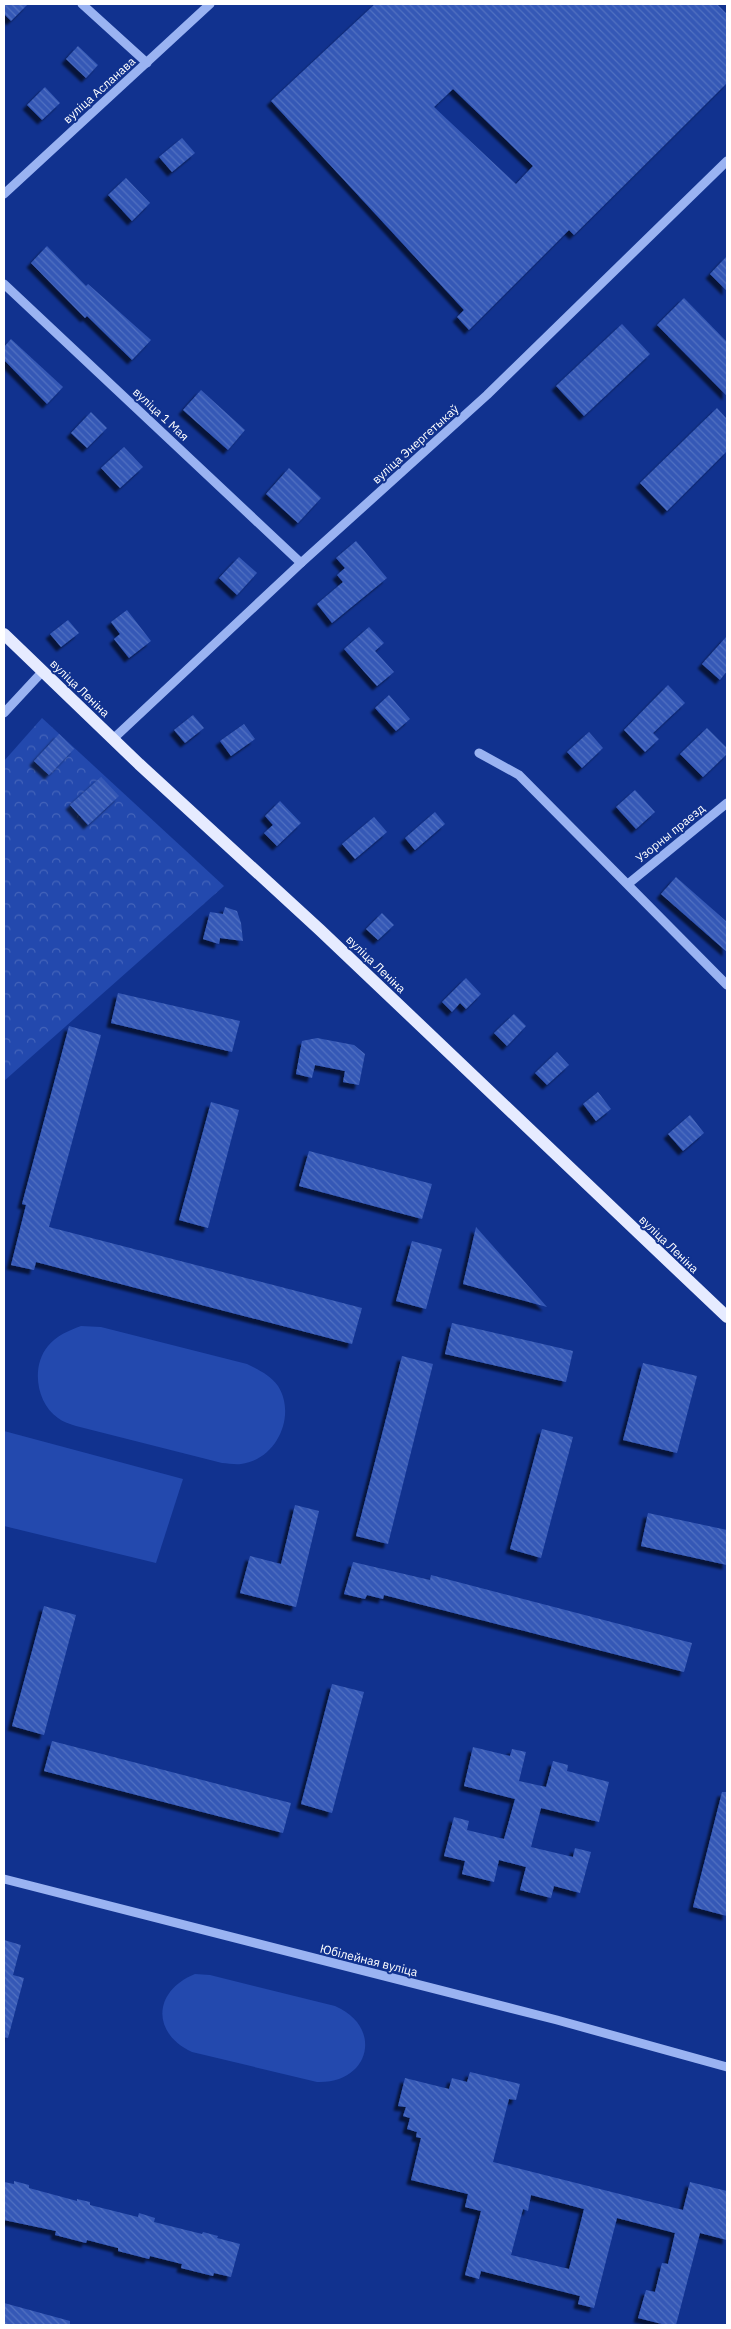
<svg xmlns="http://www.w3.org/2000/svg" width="731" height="2329" viewBox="0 0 731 2329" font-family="'IBM Plex Sans',sans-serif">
  <defs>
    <pattern id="park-crowns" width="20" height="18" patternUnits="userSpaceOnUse" patternTransform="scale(1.25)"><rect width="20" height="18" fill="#2349ae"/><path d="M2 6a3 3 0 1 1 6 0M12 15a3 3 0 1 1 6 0" fill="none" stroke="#4464ba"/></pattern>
    <pattern id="building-back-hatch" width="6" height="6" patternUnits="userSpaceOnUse" patternTransform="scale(1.25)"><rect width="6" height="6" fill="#3458b6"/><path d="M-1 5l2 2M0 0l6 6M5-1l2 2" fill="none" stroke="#5271c1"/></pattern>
    <filter id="shadow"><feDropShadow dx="-4.5" dy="4.5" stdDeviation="1" flood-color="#0009"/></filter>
  </defs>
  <rect width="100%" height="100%" fill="#11328f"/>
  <polygon fill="url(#park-crowns)" points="42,718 224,886 4,1081 4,761"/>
  <g fill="#2349ae">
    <path d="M 81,1326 L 101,1327 L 247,1364 C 259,1370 270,1375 278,1386 C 297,1416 276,1460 241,1464 C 235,1465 228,1463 222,1463 L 76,1426 C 70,1424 63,1422 58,1418 C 36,1403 31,1366 48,1346 C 57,1335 68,1331 81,1326 Z"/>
    <polygon points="4,1431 183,1479 156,1563 4,1526"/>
    <path d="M 195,1974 L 210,1975 L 335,2006 C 384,2027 370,2084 317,2082 L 192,2052 C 151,2033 153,1991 195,1974 Z"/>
  </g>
  <g fill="url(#building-back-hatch)" fill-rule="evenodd" filter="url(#shadow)">
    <polygon points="4,4 28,4 11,21 4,14"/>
    <path d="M 375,4 L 717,4 L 727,14 L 727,83 L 574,235 L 569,230 L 469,330 L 457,317 L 464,310 L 271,101 ZM 453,89 L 533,166 L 516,184 L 434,107 Z"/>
    <polygon points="78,46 98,65 86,78 66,59"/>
    <polygon points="45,87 60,103 42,120 27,105"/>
    <polygon points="182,138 195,153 172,172 159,157"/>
    <polygon points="126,178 150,203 132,221 108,195"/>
    <polygon points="47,246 86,286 88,284 151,340 132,360 87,316 85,318 31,263"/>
    <polygon points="727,256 727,291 710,274"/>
    <polygon points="684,298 727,342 727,396 657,325"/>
    <polygon points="622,324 650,354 584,416 556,386"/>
    <polygon points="11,339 63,387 47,404 4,360 4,347"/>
    <polygon points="201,390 245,430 228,450 183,410"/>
    <polygon points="717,408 727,419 727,451 667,511 640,483"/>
    <polygon points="91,412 107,428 87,448 71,433"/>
    <polygon points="124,447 143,467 120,488 101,468"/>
    <polygon points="289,468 321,498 298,523 266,494"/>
    <polygon points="356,541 387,578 332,623 317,604 343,582 337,575 345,568 336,558"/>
    <polygon points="239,557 257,573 237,595 219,578"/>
    <polygon points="127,610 151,641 129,658 114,639 120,634 111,622"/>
    <polygon points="68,620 79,633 61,647 50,634"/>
    <polygon points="369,627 384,643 375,651 394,672 377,686 344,649"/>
    <polygon points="727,636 727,671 720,680 702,664"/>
    <polygon points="668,685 685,703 653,733 659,739 645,752 624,730"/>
    <polygon points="389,695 410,719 396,731 375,708"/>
    <polygon points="193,715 204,728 185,743 174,730"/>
    <polygon points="244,724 255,739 231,756 220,741"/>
    <polygon points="707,728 727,748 727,754 703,777 680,754"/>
    <polygon points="589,732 603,748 582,768 567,752"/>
    <polygon points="59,734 74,749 49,775 34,761"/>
    <polygon points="101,777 119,796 88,825 70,805"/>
    <polygon points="635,790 655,812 636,829 616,807"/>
    <polygon points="280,801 301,823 277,846 264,833 273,825 265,816"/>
    <polygon points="435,812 445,824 415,850 405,838"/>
    <polygon points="374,817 387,832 355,859 342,844"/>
    <polygon points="676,877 727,922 727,952 661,894"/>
    <polygon points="225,907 237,911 241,923 243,941 220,938 219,944 203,939 210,912 223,914"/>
    <polygon points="382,913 394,925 378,940 366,929"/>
    <polygon points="466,978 481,994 466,1009 460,1003 452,1012 442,1002"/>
    <polygon points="118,993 240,1021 232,1052 111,1023"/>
    <polygon points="514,1014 526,1026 507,1046 494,1033"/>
    <polygon points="69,1026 101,1035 49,1227 362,1308 352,1344 36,1262 34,1270 11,1265 26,1205 22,1204"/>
    <polygon points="317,1038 354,1045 365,1054 359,1085 343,1082 345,1071 315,1065 312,1078 296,1074 302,1041"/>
    <polygon points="557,1052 569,1065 547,1085 535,1073"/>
    <polygon points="598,1092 611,1109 596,1121 583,1104"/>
    <polygon points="211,1102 239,1110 208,1228 179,1220"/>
    <polygon points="690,1115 704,1133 683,1151 668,1134"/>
    <polygon points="309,1151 432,1184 422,1219 299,1186"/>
    <polygon points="476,1227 547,1307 463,1284"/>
    <polygon points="412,1241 442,1249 426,1309 396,1301"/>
    <polygon points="452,1323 573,1351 566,1382 445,1354"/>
    <polygon points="402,1356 433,1364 388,1544 356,1536"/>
    <polygon points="643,1363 697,1376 677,1453 623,1440"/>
    <polygon points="542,1429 573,1437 541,1558 510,1549"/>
    <polygon points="295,1505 319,1511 296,1607 240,1593 250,1556 281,1564"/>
    <polygon points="648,1513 727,1530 727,1565 641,1546"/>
    <polygon points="353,1562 430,1580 431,1575 692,1643 684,1672 384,1595 383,1599 367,1595 365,1599 344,1594"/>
    <polygon points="44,1606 76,1615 44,1735 12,1726"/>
    <polygon points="332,1684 364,1692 332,1813 301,1804"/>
    <polygon points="52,1741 291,1803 283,1833 44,1771"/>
    <polygon points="473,1747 510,1756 512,1749 526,1752 519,1781 546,1787 553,1761 568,1765 567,1771 609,1782 599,1822 541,1808 531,1847 573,1857 575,1848 591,1852 580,1893 554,1886 551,1898 520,1890 526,1867 499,1860 494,1882 462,1874 465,1861 444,1856 454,1817 469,1821 467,1830 504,1839 515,1799 464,1786"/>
    <polygon points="722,1792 727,1792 727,1916 693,1907"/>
    <polygon points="4,1940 21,1945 13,1975 24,1978 8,2038 4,2037"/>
    <path d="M 470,2072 L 520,2084 L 516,2100 L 509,2099 L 493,2162 L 683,2210 L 690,2182 L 727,2191 L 727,2240 L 700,2233 L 676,2325 L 666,2325 L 638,2318 L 646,2290 L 655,2292 L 662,2263 L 668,2264 L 675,2233 L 617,2218 L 594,2308 L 578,2304 L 580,2296 L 481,2271 L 479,2279 L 465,2275 L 481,2211 L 465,2207 L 468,2194 L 411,2180 L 421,2138 L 416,2137 L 417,2132 L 407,2129 L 410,2118 L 403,2116 L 406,2107 L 398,2106 L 405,2078 L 449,2089 L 452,2078 L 467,2082 ZM 531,2195 L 584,2209 L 569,2269 L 511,2255 L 523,2209 L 528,2211 Z"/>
    <polygon points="14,2181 29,2185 29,2188 77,2201 77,2199 90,2202 90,2205 138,2217 139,2213 155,2218 154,2222 202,2234 203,2232 218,2236 217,2238 240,2244 231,2277 214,2273 213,2276 181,2268 182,2264 150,2256 149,2259 118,2251 118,2248 87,2240 86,2243 55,2235 56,2231 4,2220 4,2182 14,2184"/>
    <polygon points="4,2303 70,2321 70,2325 4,2325"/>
  </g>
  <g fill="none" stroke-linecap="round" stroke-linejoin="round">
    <g stroke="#9ab3f2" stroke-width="9">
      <polyline points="82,4 147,63"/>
      <polyline points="4,194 210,4"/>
      <polyline points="4,284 301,563"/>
      <polyline points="4,713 43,671"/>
      <polyline points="113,739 301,563 487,395 727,161"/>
      <polyline points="479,753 519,775 727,985"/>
      <polyline points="628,884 727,803"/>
      <polyline points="4,1879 557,2020 727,2067"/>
    </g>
    <polyline stroke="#e6ebff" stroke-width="12" points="4,634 139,764 320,930 727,1317"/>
  </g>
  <g text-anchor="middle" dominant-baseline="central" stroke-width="4" stroke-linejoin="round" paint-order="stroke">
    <g font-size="12" fill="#fff" stroke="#11328f">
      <text transform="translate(99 90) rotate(-42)">вуліца Асланава</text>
      <text transform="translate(161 414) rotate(43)">вуліца 1 Мая</text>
      <text transform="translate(415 444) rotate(-42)">вуліца Энергетыкаў</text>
      <text transform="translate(80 688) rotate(44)">вуліца Леніна</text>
      <text transform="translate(670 833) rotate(-39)">Узорны праезд</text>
      <text transform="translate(376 964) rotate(44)">вуліца Леніна</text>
      <text transform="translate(669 1244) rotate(44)">вуліца Леніна</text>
      <text transform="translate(369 1960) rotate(14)">Юбілейная вуліца</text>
    </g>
  </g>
  <rect width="731" height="2329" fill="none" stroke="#ffffff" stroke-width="10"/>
</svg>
